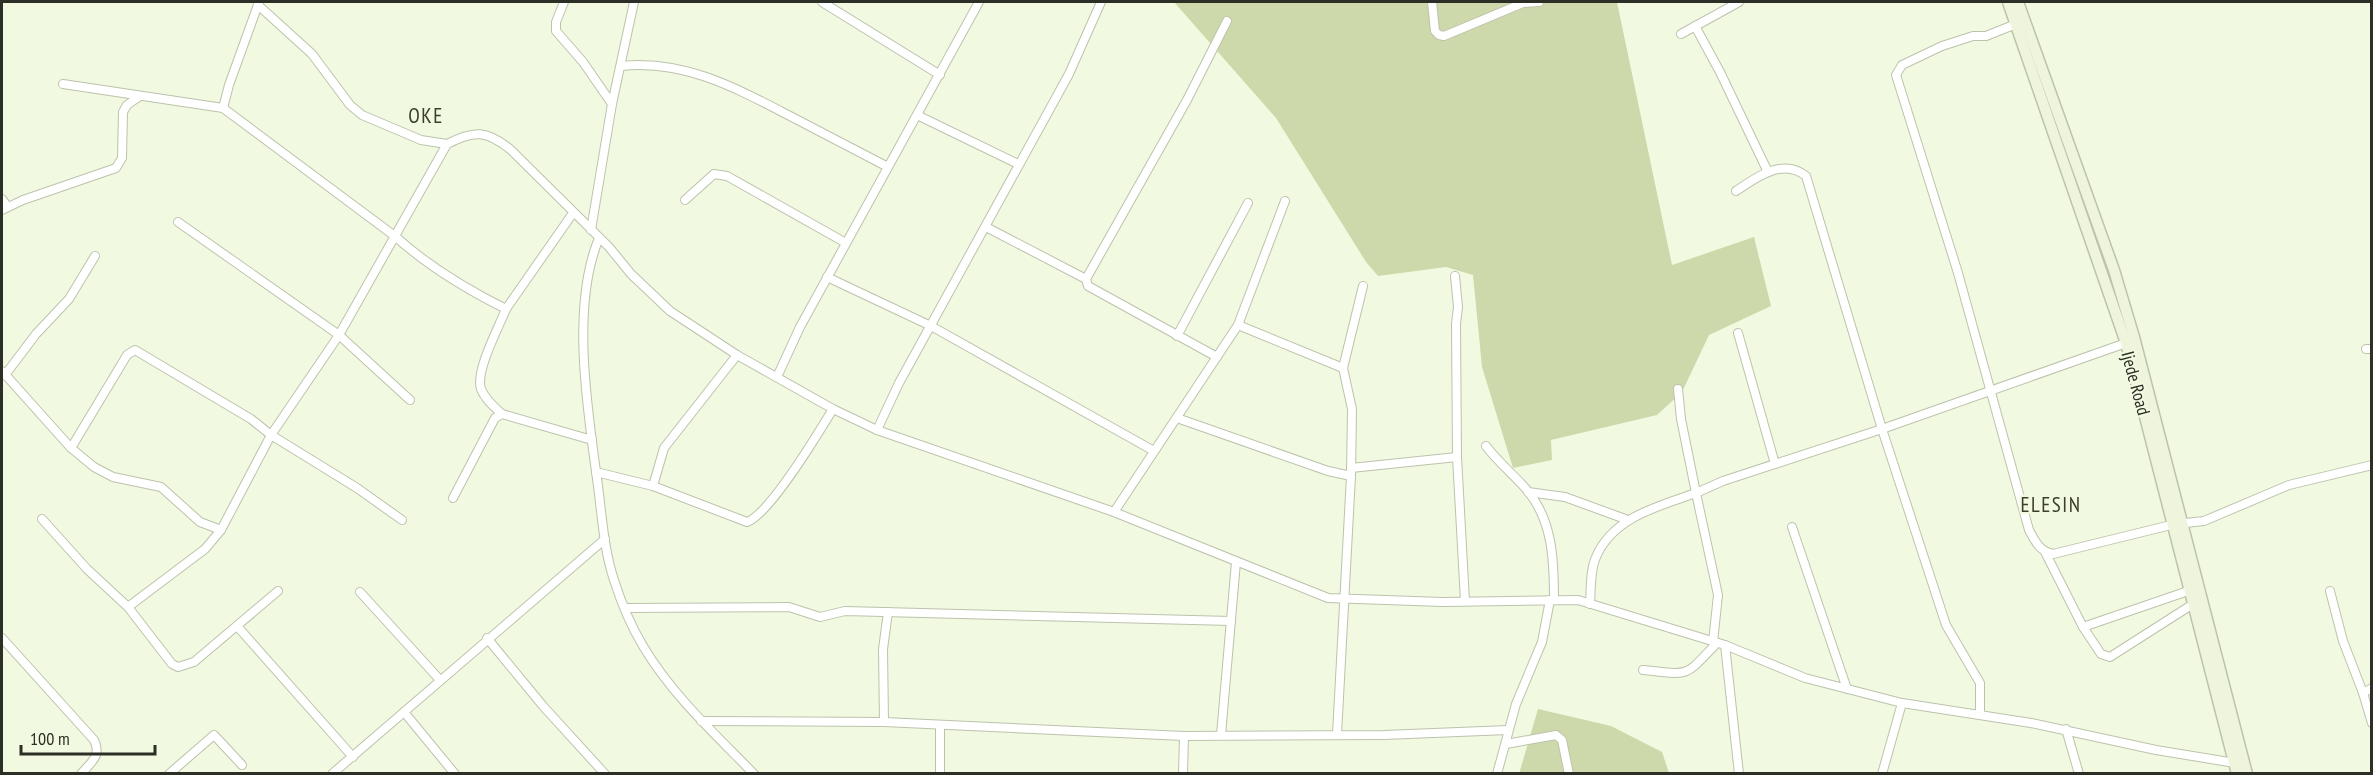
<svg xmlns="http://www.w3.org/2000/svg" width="2373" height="775" viewBox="0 0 2373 775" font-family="'PT Sans Narrow',sans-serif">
  <rect width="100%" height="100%" fill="#f2f9e1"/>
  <g fill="#cdd9aa">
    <polygon points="1174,2 1617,2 1672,265 1754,237 1771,306 1709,335 1682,392 1657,415 1551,440 1552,460 1513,468 1482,367 1473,275 1446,267 1378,276 1366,262 1276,118"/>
    <polygon points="1538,709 1611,726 1662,752 1669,773 1519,774"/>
  </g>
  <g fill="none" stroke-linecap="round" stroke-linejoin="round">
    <g stroke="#bcc3ac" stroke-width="10">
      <g id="street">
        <polyline points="564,2 556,22 556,31 583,62 612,104"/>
        <polyline points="822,2 940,75"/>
        <polyline points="1432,2 1435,31 1439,35 1444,36 1523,3 1539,2"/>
        <polyline points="258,5 312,54 350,105 362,115 421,140 447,144"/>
        <path d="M 2016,24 L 1986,36 L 1973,36 L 1942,46 L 1902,65 L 1896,75 L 1958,273 L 2029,530 C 2035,541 2039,551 2053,554 L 2175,524"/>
        <polyline points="1695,26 1720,72 1767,170"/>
        <polyline points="1681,34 1739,2"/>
        <path d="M 621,66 C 683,59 736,88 790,116 C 823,133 855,150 888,167"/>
        <path d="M 63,84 L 223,108 L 396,237 C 429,267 466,289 506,309 L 573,213"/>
        <polyline points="223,108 229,85 259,2"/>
        <polyline points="917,115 1018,164"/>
        <path d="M 1736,191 C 1755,178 1783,157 1806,176 L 1882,429 L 1946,625 L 1980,683 L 1980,715"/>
        <polyline points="2,199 7,206"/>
        <polyline points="685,200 714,174 727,176 846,243"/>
        <polyline points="2,210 23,200 116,168 122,158 123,112 127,105 140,96"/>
        <polyline points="178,222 339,335 410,400"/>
        <polyline points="986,227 1086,279"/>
        <polyline points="591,230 612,104 634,2"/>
        <path d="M 599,238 C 570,308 588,412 598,486 C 602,517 604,550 614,580 C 621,602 631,626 643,646 C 672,695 715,734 754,774"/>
        <polyline points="1455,276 1458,307 1456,324 1457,457 1465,601"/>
        <polyline points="827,277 931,326 1154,451"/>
        <polyline points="1238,325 1343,368"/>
        <polyline points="1738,333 1775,464"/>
        <polyline points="1177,336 1248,203"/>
        <polyline points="2366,349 2372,349"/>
        <polyline points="1217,357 1088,286 1086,279 1187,100 1227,21"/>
        <path d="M 2,371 L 71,448 L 94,467 L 113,477 L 161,487 L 200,522 L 221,530 L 271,435 L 339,335 L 447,144 C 474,130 487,130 511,150 L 609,247 L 631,274 L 670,311 L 737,355 L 833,409 L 877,430 L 1114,512 L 1328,598 L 1443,602 L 1578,600 L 1725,645 L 1805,678 L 1902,703 L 2031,723 L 2156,750 L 2235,763"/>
        <polyline points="5,375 36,334 69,299 95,256"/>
        <polyline points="777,377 800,327 979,2"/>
        <path d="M 502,414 C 494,407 485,399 481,389 C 475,371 499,327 506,309"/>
        <polyline points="1177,418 1328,471 1351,476"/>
        <polyline points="877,430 899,383 1069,74 1101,2"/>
        <path d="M 1486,446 C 1498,462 1514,475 1527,490 C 1553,521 1554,561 1554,600"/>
        <polyline points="71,448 127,355 135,350 251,419 271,435 357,488 402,520"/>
        <polyline points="1351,468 1457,457"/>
        <path d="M 596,472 L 653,486 L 747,522 C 770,514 819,432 833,409"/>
        <polyline points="653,486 664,448 737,355"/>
        <polyline points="1528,492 1565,497 1628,520"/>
        <polyline points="453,498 495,418 502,414 592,440"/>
        <polyline points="1114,512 1238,325 1285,201"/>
        <polyline points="42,519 87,569 128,607 172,664 178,667 194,662 278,591"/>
        <polyline points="2185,523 2204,521 2289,485 2372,465"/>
        <polyline points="1792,527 1847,689"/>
        <polyline points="2045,552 2083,627 2191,590"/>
        <polyline points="2330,591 2343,641 2363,693"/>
        <polyline points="360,592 440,680"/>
        <path d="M 1590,604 C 1591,590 1590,570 1596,557 C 1613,517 1659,506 1696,493 L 1681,419 L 1678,389"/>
        <polyline points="128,607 205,549 221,530"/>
        <polyline points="625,608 789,607 820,617 845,611 1231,621"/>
        <polyline points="237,626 353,757"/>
        <polyline points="2083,627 2101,654 2110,657 2193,604"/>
        <path d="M 2,638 L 94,740 C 102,756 91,762 81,774"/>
        <polyline points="487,638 543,706 605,774"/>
        <polyline points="1713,642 1718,595 1696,493 1723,481 1882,429 2126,343"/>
        <polyline points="1725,645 1739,774"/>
        <path d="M 1643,670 C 1692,675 1683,678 1717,643"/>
        <polyline points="2372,688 2363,693 2372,723"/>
        <polyline points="404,712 455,774"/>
        <polyline points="701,721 884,722 1184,736 1384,735 1508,730"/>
        <polyline points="884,722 883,649 888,612"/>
        <polyline points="2066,729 2079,774"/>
        <polyline points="1337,734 1351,476 1352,409 1343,368 1363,286"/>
        <polyline points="1221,735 1236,562"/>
        <polyline points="1506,744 1556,735 1562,740 1569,774"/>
        <polyline points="169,774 214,735 242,765"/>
        <polyline points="332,774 605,539"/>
        <polyline points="940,774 940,726"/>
        <polyline points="1183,774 1184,736"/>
        <polyline points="1497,774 1516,704 1542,642 1550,600"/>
        <polyline points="1882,774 1902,703"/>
      </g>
    </g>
    <g stroke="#bcc3ac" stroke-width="13">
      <g id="secondary">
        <polyline points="2008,2 2126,343 2237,774"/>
        <polyline points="2018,2 2114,270 2134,337 2247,774"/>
      </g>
    </g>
    <use href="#street" stroke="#fff" stroke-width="8"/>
    <use href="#secondary" stroke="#eff5dd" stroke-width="10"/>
  </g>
  <g text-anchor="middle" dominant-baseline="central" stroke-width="4.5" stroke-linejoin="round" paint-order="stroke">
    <g font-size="18" fill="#2c2f26" stroke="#f2f9e1">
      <text transform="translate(2136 383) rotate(75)">Ijede Road</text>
    </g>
    <g font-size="21" letter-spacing="1.5" fill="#3a3f2c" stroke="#f2f9e1">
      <text x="426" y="115">OKE</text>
      <text x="2051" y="504">ELESIN</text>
    </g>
  </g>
  <rect width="2373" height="775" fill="none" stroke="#2c2f26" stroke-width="6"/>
  <path d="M21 745v9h134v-9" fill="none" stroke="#2c2f26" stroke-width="3"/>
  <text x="30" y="745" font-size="18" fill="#2c2f26" stroke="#f2f9e1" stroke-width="4.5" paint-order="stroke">100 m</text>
</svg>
